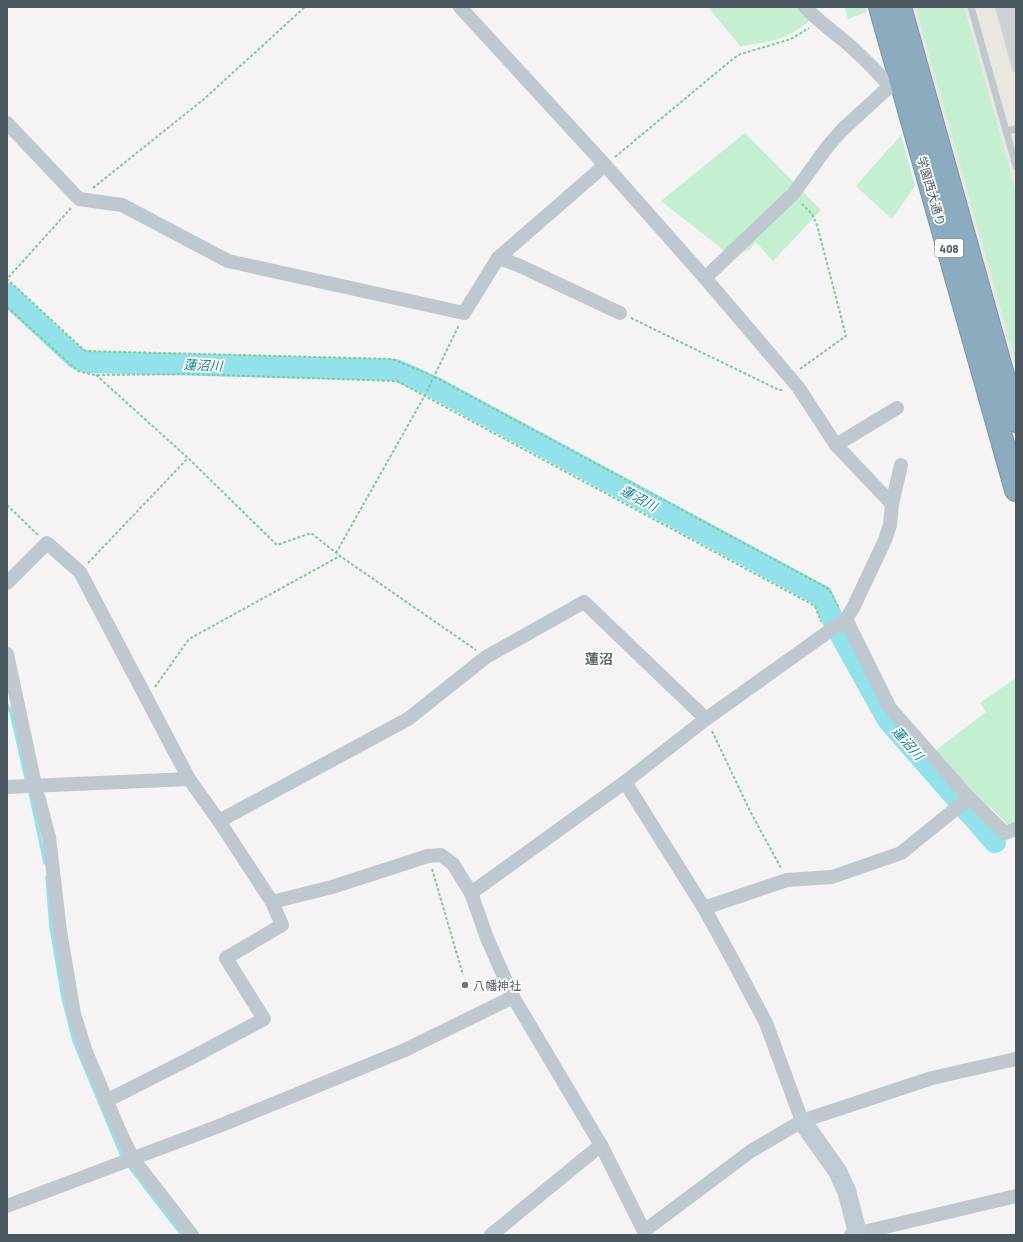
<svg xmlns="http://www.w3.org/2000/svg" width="1023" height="1242" viewBox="0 0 1023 1242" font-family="Barlow,'Noto Sans JP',sans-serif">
  <rect width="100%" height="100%" fill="#f5f3f3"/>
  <polygon fill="#eae7e1" points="913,7 1016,7 1016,373"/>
  <g fill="#c4efd0">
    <path d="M 708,7 L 812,7 L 813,18 C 785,41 775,41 740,46 Z"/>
    <polygon points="845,7 866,7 867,12 848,19"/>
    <polygon points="916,7 964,7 1016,192 1016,363"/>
    <polygon points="745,133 821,210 773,261 756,242 749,250 731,256 661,201"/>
    <polygon points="901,135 915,186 892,219 856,186"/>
    <polygon points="1016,678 1016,824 1009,826 990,807 987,809 936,750 986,712 980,703"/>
  </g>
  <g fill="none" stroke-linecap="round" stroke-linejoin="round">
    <g stroke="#93e2eb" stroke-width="3.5">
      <polyline points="7,705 11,712 26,778"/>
      <polyline points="30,792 45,863"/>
      <polyline points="47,877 51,927 63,998 74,1041 122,1156"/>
      <polyline points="129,1166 182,1235"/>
    </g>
    <g stroke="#93e2eb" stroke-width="22">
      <polyline points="7,294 76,358 88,362 396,370 423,382"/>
      <polyline points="434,387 822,596 833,620"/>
      <polyline points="839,632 888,720 995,842"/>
    </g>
  </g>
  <polygon fill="#cdd0d5" stroke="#d7dade" points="995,7 1016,7 1016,72 1013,72"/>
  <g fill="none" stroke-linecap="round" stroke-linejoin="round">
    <g stroke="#7896ab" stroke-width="24">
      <g id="highway">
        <polyline points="880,7 1016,490"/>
        <polyline points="900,7 1016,421"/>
      </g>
    </g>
    <g stroke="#7ccd9c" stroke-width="2" stroke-dasharray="3 2" stroke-linecap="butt">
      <polyline points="615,157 734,58 741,54 791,39 809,28"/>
      <polyline points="93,188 204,99 305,7"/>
      <polyline points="71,208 7,279 85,351 392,359 433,376 829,589 839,608"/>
      <polyline points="7,307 78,371 95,375 187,374 397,381 815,606 821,622"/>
      <polyline points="631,318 779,390 784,390"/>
      <polyline points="800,369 846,336 817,225 812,214 802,204"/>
      <polyline points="96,375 188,458 277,545 311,533 340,556 476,650"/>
      <polyline points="7,505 38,535"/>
      <polyline points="336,553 425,395 459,325"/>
      <polyline points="88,563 188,458"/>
      <polyline points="155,687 189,639 340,556"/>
      <polyline points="712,731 750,811 781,868"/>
      <polyline points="432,869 463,975"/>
    </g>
    <g stroke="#bfc8ce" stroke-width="7">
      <polyline points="971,7 1016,166"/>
      <polyline points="1006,131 1016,129"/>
    </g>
    <g stroke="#bfc8ce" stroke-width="14">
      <polyline points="460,7 605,165 705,278 798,387 836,445 892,504"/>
      <path d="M 805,7 C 818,21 834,32 849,45 C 864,58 877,72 890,86 L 899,85"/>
      <polyline points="7,123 79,199 122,205 228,261 464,313 498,258 605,165"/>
      <polyline points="498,258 518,265 620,313"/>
      <polyline points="705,278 793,194 828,146 842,130 890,86"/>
      <polyline points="836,445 897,408"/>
      <polyline points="7,583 47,543 80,572 189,779"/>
      <polyline points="846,619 890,708 969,798 1005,833 1016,829"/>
      <polyline points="7,654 35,785 49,837 60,931 69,984 74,1014 86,1052 119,1130 133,1159 192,1235"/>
      <polyline points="625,782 471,893 487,938 513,997 601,1145 644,1231 751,1151 802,1121 932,1078 1016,1059"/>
      <polyline points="7,787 189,779 219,821 272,902 332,887 428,856 441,855 453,864 471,893"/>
      <polyline points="219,821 408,719 486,657 584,602 706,719"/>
      <polyline points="704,908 787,880 832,877 901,853 969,798"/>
      <polyline points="106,1101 189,1059 264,1019 226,958 282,925 272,902"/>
      <polyline points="802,1121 766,1023 731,957 704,908 625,782 706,719 846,619 853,608 885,540 890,525 892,504 901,465"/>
      <polyline points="7,1206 219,1126 405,1050 513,997"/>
      <polyline points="491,1235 601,1145"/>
      <polyline points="851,1235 1016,1196"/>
    </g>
    <polyline stroke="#bfcbd3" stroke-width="19" points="802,1121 838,1172 847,1192 858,1235"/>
    <use href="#highway" stroke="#8cabbf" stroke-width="22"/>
  </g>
  <circle fill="#6b7280" stroke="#fff" stroke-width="1.5" cx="465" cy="985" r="4"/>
  <g text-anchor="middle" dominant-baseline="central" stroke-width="3.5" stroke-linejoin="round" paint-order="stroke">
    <rect fill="#fff" stroke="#818a90" stroke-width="1" x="935" y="239" width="28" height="18" rx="3"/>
    <g font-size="11" font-weight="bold" fill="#4b5860">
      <text x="949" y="248">408</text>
    </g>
    <g font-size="12" fill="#4b5860" stroke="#fff">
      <text transform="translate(932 191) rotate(74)">学園西大通り</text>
    </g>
    <g font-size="12" fill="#5b616d" stroke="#fff" text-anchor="start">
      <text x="473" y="985">八幡神社</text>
    </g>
    <g font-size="13" font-style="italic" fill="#11818e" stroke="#fff">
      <text transform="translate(203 365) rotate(2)">蓮沼川</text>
      <text transform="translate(639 498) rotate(28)">蓮沼川</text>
      <text transform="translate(908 743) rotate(49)">蓮沼川</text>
    </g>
    <g font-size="14" font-weight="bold" fill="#5f6467" stroke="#fff">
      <text x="599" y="658">蓮沼</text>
    </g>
  </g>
  <rect width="1023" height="1242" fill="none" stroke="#4b5860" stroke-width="16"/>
</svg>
